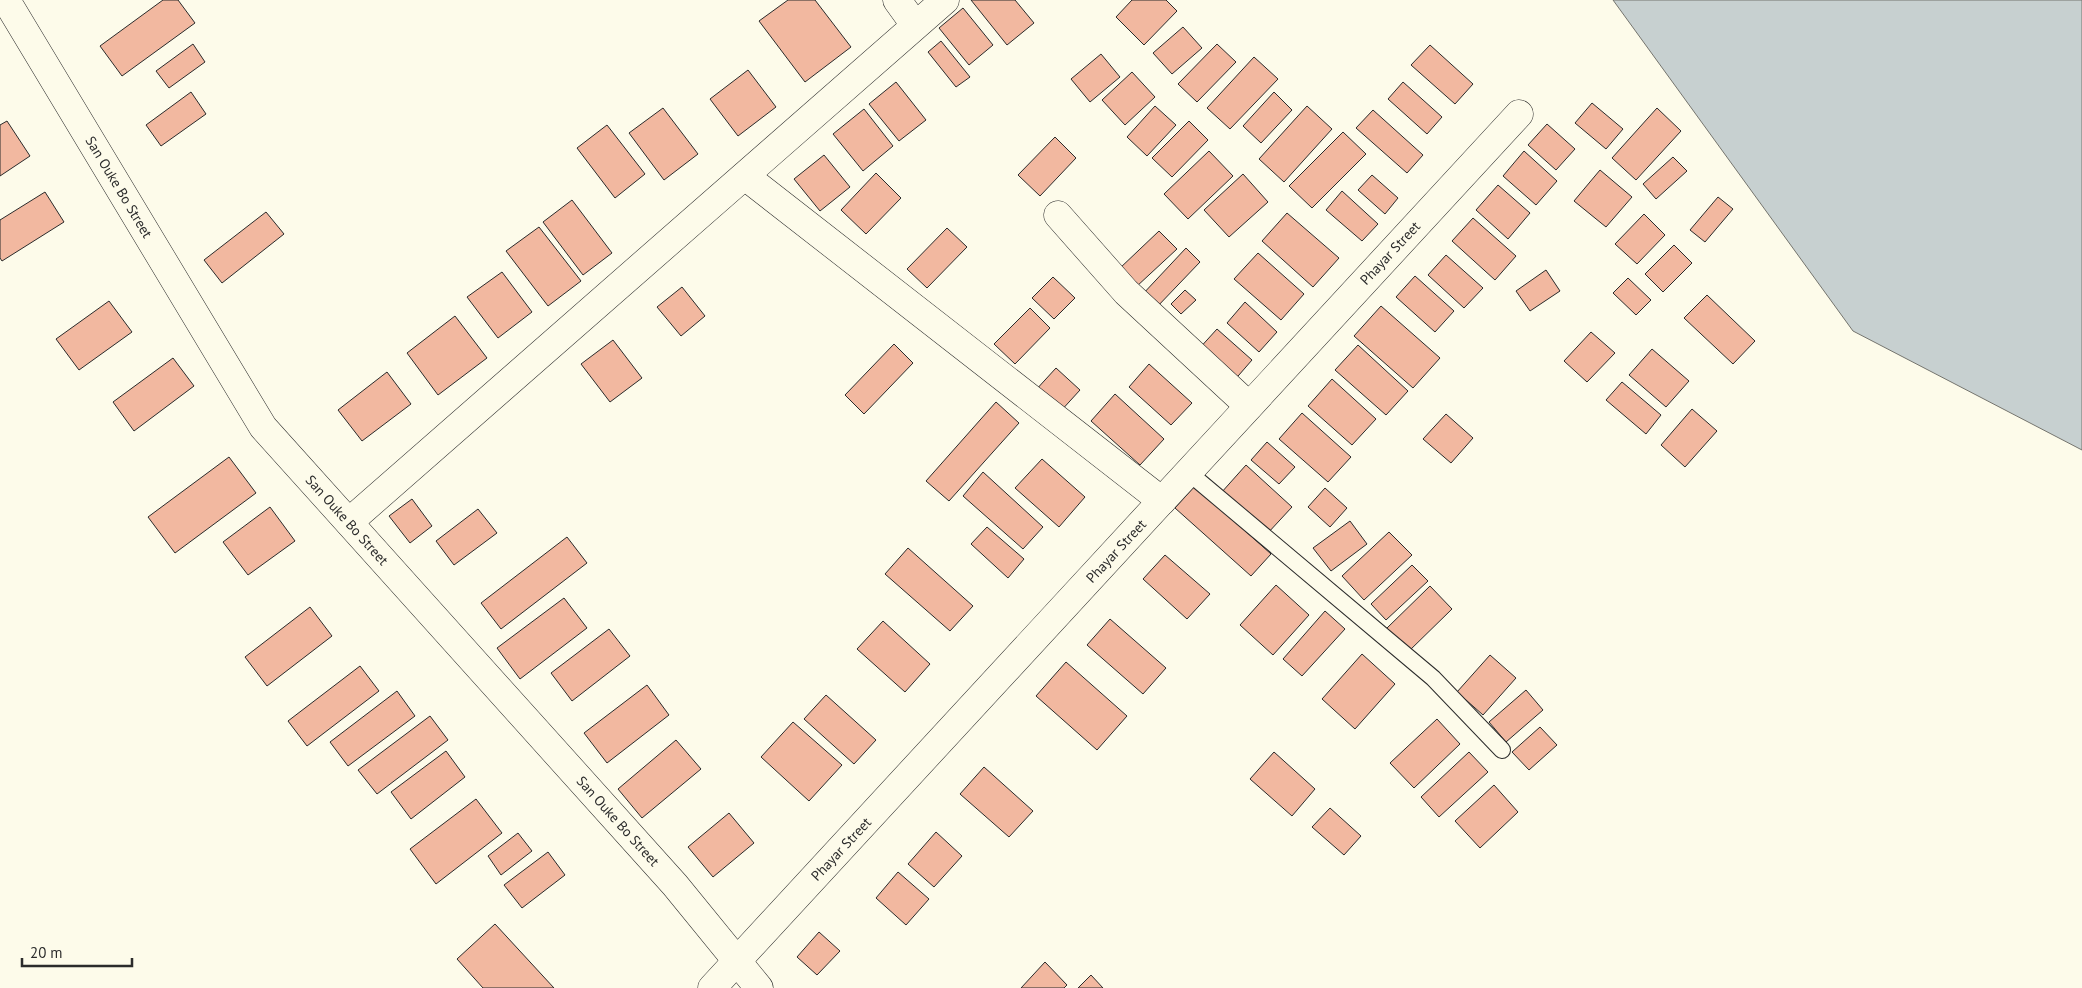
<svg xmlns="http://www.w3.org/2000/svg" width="2082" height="988" viewBox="0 0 2082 988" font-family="'PT Sans',sans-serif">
  <rect width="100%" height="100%" fill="#fdfbea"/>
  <polygon fill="#c7d0d0" stroke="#74746e" points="1613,0 2082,0 2082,450 1853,331"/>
  <g fill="#f2b8a0" stroke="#2b2b2b">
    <polygon points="163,0 178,0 195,23 122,76 100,46"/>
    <polygon points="788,0 815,0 851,47 805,82 759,21"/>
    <polygon points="971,0 1015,0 1034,23 1007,45"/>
    <polygon points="1132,0 1166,0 1177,11 1144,45 1116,17"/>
    <polygon points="963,8 993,45 969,65 939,28"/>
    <polygon points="1183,27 1202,48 1172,74 1153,53"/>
    <polygon points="941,41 970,77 956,87 928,52"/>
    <polygon points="193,44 205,62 169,88 156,71"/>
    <polygon points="1217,44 1236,62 1197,102 1178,84"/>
    <polygon points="1430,45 1473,84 1455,104 1411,65"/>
    <polygon points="1101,54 1120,77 1090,102 1071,79"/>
    <polygon points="1254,57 1278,79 1230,129 1207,108"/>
    <polygon points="748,70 776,107 738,136 710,99"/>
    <polygon points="1132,72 1155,97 1125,125 1102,100"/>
    <polygon points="896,82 926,120 899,141 869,104"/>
    <polygon points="1403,82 1442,117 1427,134 1388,99"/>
    <polygon points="191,92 206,114 161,146 146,125"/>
    <polygon points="1274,92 1292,110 1261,143 1243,126"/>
    <polygon points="1592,103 1623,129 1606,149 1575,123"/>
    <polygon points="1155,106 1176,125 1147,156 1127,137"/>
    <polygon points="1307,106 1332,129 1284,182 1259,159"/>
    <polygon points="663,108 698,154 664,180 629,133"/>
    <polygon points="1657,108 1681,131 1636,180 1612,158"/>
    <polygon points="864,109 893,146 863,171 833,134"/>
    <polygon points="1373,110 1423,155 1407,173 1356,128"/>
    <polygon points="7,121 30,156 0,176 0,125"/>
    <polygon points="1189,121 1208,140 1172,177 1152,158"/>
    <polygon points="1547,124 1575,149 1556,170 1528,145"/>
    <polygon points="607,125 645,174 615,198 577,148"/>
    <polygon points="1343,132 1366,154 1312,208 1289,186"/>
    <polygon points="1055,137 1076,158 1040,196 1018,175"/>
    <polygon points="1209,151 1233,176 1188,219 1164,194"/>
    <polygon points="1524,151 1557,181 1536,205 1503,176"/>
    <polygon points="824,155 850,187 820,211 794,179"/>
    <polygon points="1673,157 1687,171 1656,199 1643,184"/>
    <polygon points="1600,170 1632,197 1606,227 1574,201"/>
    <polygon points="876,173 901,198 866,234 841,210"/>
    <polygon points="1243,174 1268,202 1229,237 1204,210"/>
    <polygon points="1372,175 1398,198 1385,214 1358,190"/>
    <polygon points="1498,185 1530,213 1508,239 1476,210"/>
    <polygon points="1342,191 1378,224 1362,241 1326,210"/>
    <polygon points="45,192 64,222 2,261 0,258 0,220"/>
    <polygon points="1718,197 1733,209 1705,242 1690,230"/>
    <polygon points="572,200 612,253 583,275 543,222"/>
    <polygon points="266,212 284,234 222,283 204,260"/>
    <polygon points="1287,213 1339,258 1313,287 1262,241"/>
    <polygon points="1644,214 1665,235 1637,264 1615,244"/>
    <polygon points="1473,218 1516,256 1495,280 1452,241"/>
    <polygon points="539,227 581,281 548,306 506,251"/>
    <polygon points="947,228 967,247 927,288 907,269"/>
    <polygon points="1159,231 1177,249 1136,287 1119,269"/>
    <polygon points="1674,245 1692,263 1663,292 1645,274"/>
    <polygon points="1186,248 1200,262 1155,309 1141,296"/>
    <polygon points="1258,253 1304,294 1281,320 1234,279"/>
    <polygon points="1446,255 1483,288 1464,308 1428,275"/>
    <polygon points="1546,270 1560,291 1530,311 1516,291"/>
    <polygon points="502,272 532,312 498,338 467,297"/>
    <polygon points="1415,276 1454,311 1435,332 1396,297"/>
    <polygon points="1053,277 1075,298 1054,319 1032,298"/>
    <polygon points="1628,278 1651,300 1636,315 1613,293"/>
    <polygon points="682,287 705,316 681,336 657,307"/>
    <polygon points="1185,290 1196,300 1181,314 1171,304"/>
    <polygon points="1707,295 1755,341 1733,364 1684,318"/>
    <polygon points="109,301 132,332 79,370 56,339"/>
    <polygon points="1245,302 1277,332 1259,352 1227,323"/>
    <polygon points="1381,306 1440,358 1413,388 1354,336"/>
    <polygon points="1030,308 1050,328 1015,364 994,344"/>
    <polygon points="455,316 487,358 438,395 407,353"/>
    <polygon points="1217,329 1252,360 1232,383 1197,351"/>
    <polygon points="1591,332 1615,353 1587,382 1564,361"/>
    <polygon points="613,340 642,378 610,402 581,364"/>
    <polygon points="894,344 913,363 864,414 845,395"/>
    <polygon points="1358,345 1408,391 1386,415 1335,370"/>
    <polygon points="1652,349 1689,381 1666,407 1629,375"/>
    <polygon points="173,358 194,386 134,431 113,402"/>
    <polygon points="1149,364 1192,403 1171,425 1129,387"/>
    <polygon points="1056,368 1080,390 1059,413 1034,392"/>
    <polygon points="387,372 411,404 362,441 338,410"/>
    <polygon points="1332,379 1376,419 1352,445 1308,406"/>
    <polygon points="1622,382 1661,415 1646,434 1606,400"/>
    <polygon points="1115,394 1164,439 1140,465 1091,421"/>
    <polygon points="996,402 1019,423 949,501 926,481"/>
    <polygon points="1692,409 1717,431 1685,467 1661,445"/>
    <polygon points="1302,413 1351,457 1328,482 1279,439"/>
    <polygon points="1446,414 1473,438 1451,463 1423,439"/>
    <polygon points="1267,442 1295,467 1279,484 1251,460"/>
    <polygon points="229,457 256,493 175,553 148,517"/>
    <polygon points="1042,459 1085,497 1059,527 1015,488"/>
    <polygon points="1246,465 1292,507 1267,534 1221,493"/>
    <polygon points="983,472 1043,527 1023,549 963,496"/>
    <polygon points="1195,486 1271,554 1251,576 1175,508"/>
    <polygon points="1325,488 1347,508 1330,527 1308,507"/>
    <polygon points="412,499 432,526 410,543 389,516"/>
    <polygon points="270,507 295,541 248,575 223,542"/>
    <polygon points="478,509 497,533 454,565 436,541"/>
    <polygon points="1350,521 1367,544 1331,571 1313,548"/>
    <polygon points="987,527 1024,559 1008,578 971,544"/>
    <polygon points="1389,532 1412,555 1364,600 1342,576"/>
    <polygon points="567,537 587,563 501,629 481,603"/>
    <polygon points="908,548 973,606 950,631 885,574"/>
    <polygon points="1165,555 1210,594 1187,619 1143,579"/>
    <polygon points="1412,565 1428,581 1386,620 1371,604"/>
    <polygon points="1276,585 1309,615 1273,655 1240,625"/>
    <polygon points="1430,586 1452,609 1408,652 1386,629"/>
    <polygon points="564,598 587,628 520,679 497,648"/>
    <polygon points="310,607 332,636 267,686 245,657"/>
    <polygon points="1325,611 1345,629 1302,676 1283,659"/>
    <polygon points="1110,619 1166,668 1143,694 1087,645"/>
    <polygon points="883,621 930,664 905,692 857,649"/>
    <polygon points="609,629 630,656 572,701 551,673"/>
    <polygon points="1362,654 1395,684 1355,729 1322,699"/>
    <polygon points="1490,655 1516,678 1483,715 1457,692"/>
    <polygon points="1066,662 1127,716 1097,750 1036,696"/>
    <polygon points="360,666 379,691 307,746 288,721"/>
    <polygon points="647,685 669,715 607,763 584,733"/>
    <polygon points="1526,690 1543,710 1506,742 1489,722"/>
    <polygon points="397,691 415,716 348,766 330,742"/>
    <polygon points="826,695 876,740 854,764 804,719"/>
    <polygon points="430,716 448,740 377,794 358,770"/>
    <polygon points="1437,719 1460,744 1414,788 1390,763"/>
    <polygon points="793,722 842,765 809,801 761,757"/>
    <polygon points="1540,727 1557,745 1529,770 1512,752"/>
    <polygon points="676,740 701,769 642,818 618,789"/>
    <polygon points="446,751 465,777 411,819 391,792"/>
    <polygon points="1274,752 1315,789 1292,816 1250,779"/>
    <polygon points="1469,752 1488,772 1439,817 1421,797"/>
    <polygon points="984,767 1033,811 1009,837 960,794"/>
    <polygon points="1494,785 1518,812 1480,848 1455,821"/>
    <polygon points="476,799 502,833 436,884 410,849"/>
    <polygon points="1330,808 1361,836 1344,855 1312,827"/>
    <polygon points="729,813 754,843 713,877 688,847"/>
    <polygon points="936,832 962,856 934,887 908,864"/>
    <polygon points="518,833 532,851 501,875 488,856"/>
    <polygon points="548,852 565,875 522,908 504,885"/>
    <polygon points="898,872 929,899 906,925 876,898"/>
    <polygon points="495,924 554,988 483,988 457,959"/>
    <polygon points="819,932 840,951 817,975 797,957"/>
    <polygon points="1045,962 1067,985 1064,988 1021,988"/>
    <polygon points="1091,975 1103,988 1078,988"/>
  </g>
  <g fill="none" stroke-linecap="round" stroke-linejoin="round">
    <g stroke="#2b2b2b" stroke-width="18">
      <polyline id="service" points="1188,472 1433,678 1502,750"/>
    </g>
    <g stroke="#2b2b2b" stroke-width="29">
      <g id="minor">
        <polyline points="897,0 915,25"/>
        <polyline points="745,176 1162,501"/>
        <polyline points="1058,215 1126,292 1249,406"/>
        <polyline points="349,522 945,0"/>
        <polyline points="712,988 1519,114"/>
      </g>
    </g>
    <g stroke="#2b2b2b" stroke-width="29">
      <polyline id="tertiary" points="6,0 263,427 675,885 759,988"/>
    </g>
    <use href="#service" stroke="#fdfbea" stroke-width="16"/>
    <use href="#minor" stroke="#fdfbea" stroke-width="28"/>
    <use href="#tertiary" stroke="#fdfbea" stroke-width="28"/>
  </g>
  <g text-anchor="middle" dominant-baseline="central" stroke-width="4" stroke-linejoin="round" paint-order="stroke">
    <g font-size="14" fill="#2b2b2b" stroke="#fdfbea">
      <text transform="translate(119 187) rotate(59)">San Ouke Bo Street</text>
      <text transform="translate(1390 253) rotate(-47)">Phayar Street</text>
      <text transform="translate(347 520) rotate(48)">San Ouke Bo Street</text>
      <text transform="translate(1116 551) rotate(-47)">Phayar Street</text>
      <text transform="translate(618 821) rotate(48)">San Ouke Bo Street</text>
      <text transform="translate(841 849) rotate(-47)">Phayar Street</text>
    </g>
  </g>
  <path d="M22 958v8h110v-8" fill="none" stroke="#2b2b2b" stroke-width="2.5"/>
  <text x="30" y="958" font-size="15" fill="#2b2b2b" stroke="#fdfbea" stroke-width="4" paint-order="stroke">20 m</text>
</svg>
